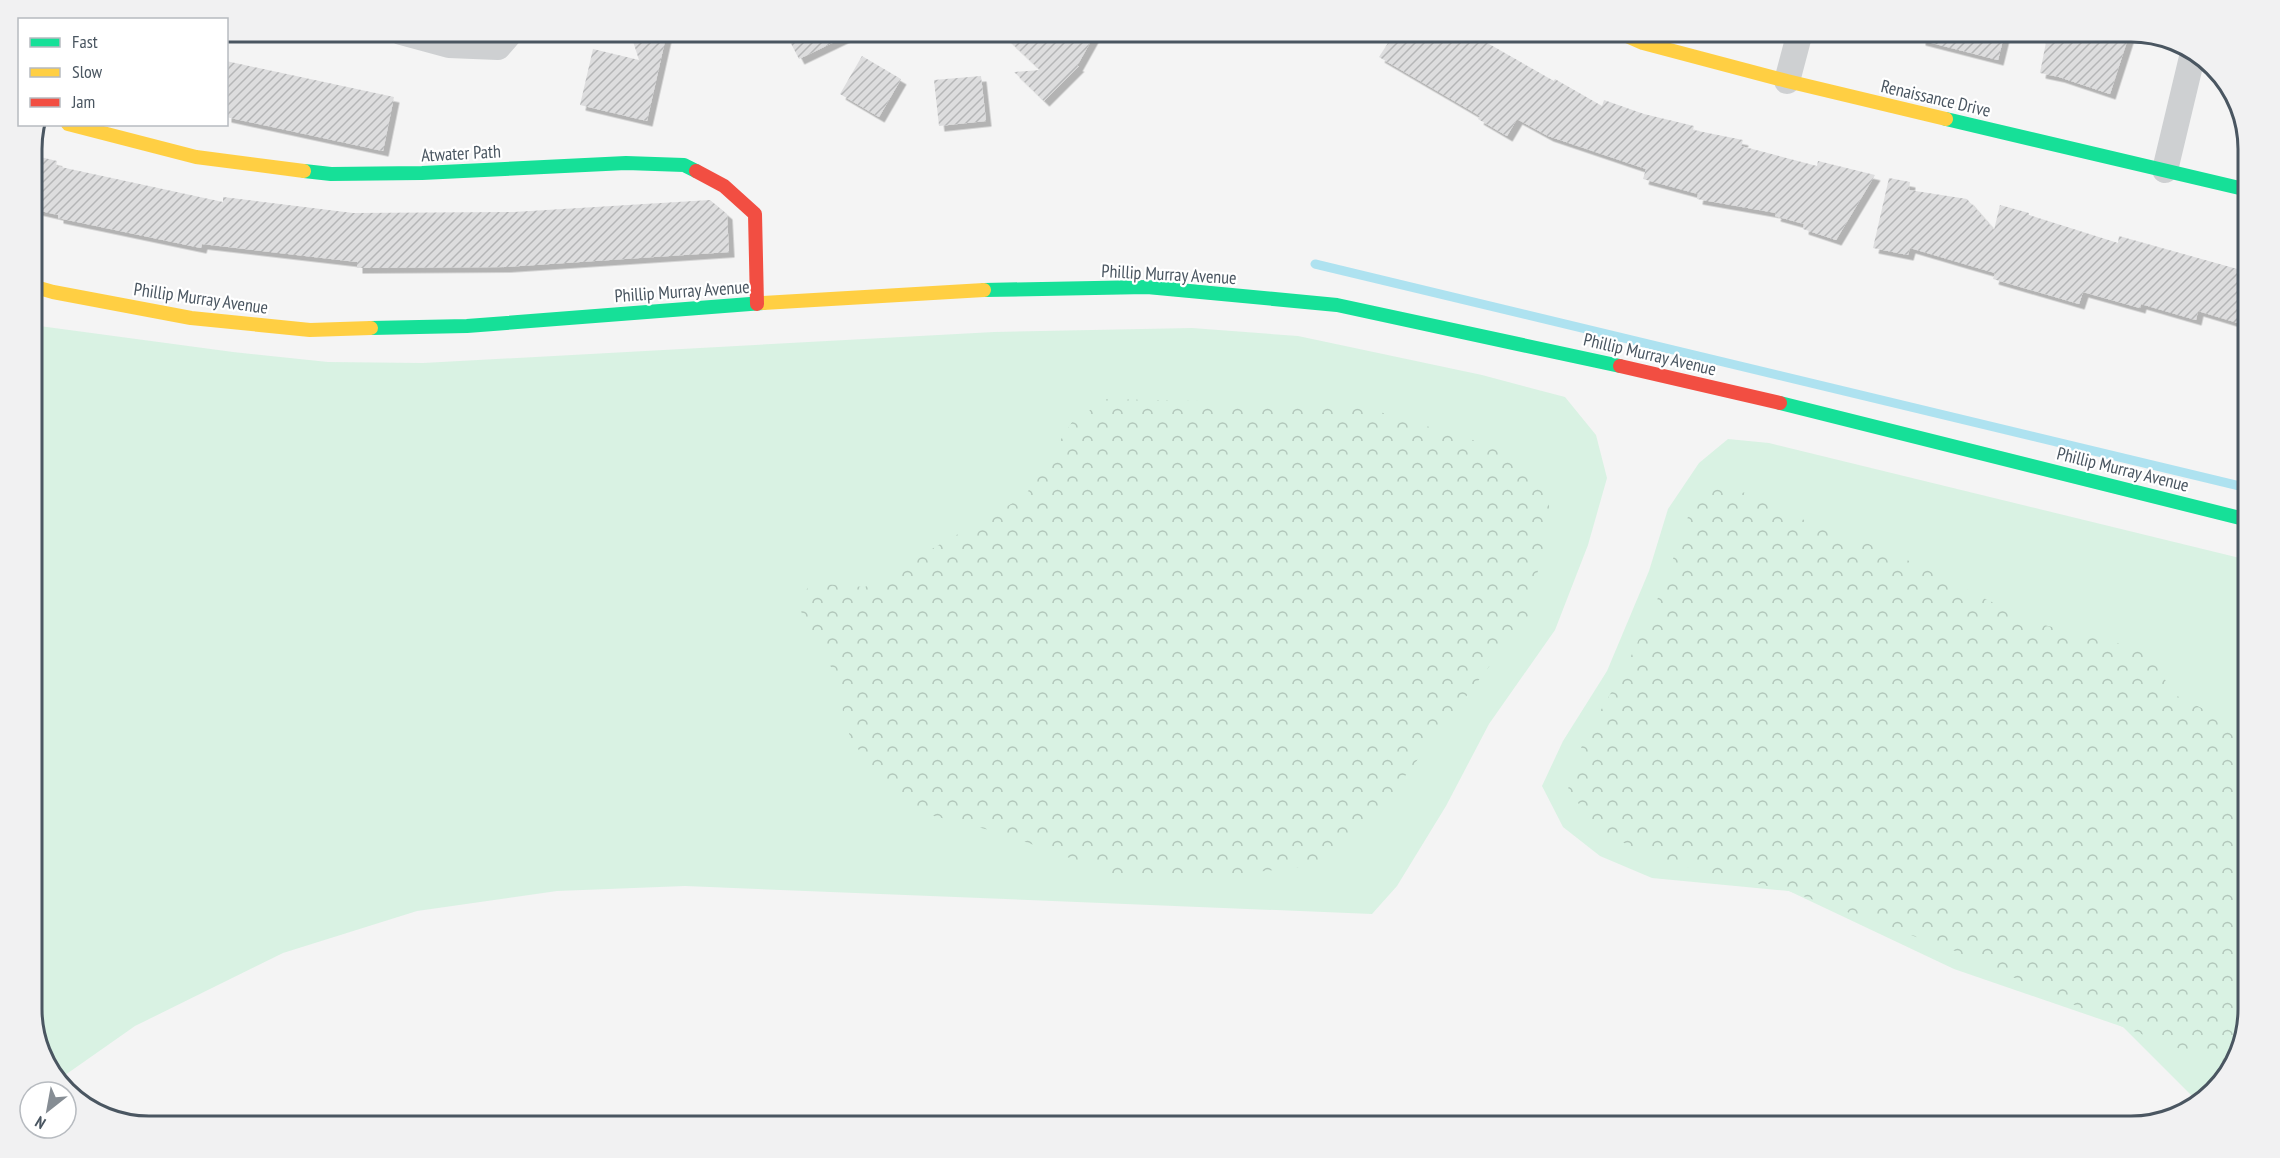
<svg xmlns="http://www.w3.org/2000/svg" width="2280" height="1158" viewBox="0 0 2280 1158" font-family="'PT Sans Narrow',sans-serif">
  <defs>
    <pattern id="forest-crowns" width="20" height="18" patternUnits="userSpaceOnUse" patternTransform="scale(1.5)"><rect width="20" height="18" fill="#d9f2e3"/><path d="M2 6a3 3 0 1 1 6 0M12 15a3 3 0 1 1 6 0" fill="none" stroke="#b2c7bb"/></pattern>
    <pattern id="building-hatch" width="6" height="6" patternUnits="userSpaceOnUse" patternTransform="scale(1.5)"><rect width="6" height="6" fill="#ddddde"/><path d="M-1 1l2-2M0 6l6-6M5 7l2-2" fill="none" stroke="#b5b6b7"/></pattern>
    <filter id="shadow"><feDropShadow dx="5.5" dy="5.5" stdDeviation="0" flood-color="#0004"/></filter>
  </defs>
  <rect width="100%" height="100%" fill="#f4f4f4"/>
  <g fill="#d9f2e3">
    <polygon points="32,325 233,352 328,362 423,363 994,332 1192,328 1298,336 1482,375 1565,397 1596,435 1607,478 1588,545 1555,630 1489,724 1446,806 1397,886 1372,914 685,886 557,891 417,911 283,953 135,1026 58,1080 52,1074 32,1017"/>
    <polygon points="1728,439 1769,443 2248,560 2248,1009 2236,1061 2199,1103 2123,1027 1954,969 1789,891 1652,878 1600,856 1563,827 1542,786 1563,741 1607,671 1649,571 1668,509 1699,463"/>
  </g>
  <g fill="url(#forest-crowns)">
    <polygon points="1107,399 1247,402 1370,409 1499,448 1547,483 1550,516 1528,616 1382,806 1325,865 1225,875 1122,877 1001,833 926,814 877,777 850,737 831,667 797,604 811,583 865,587 1025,496 1072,422"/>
    <polygon points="1707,488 1747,493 1799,518 1893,553 2032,622 2146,650 2175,695 2230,722 2248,722 2248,1009 2236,1061 2230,1068 2123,1027 1955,951 1789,891 1670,863 1599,832 1568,789 1584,739 1626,667 1663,587 1689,514"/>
  </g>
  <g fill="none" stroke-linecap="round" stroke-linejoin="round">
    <polyline stroke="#aee2f0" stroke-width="9" points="1315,264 2248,488"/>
  </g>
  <g fill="url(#building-hatch)" filter="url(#shadow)">
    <polygon points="630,32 667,32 647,121 580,105 593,49 639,60"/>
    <polygon points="785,32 855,32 799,59"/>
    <polygon points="1000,32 1096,32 1077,66 1079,66 1044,101 1014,72 1040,70"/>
    <polygon points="1395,32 1468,32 1554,81 1555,79 1602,106 1604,100 1644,114 1694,126 1693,130 1743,140 1741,146 1817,166 1818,161 1875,175 1836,240 1803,229 1804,224 1775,216 1776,213 1697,199 1698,194 1643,179 1646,169 1548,136 1517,119 1507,136 1478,119 1480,116 1379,57"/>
    <polygon points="1921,32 2005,32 1998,60 1920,40"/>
    <polygon points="2048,32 2130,32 2110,94 2059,77 2040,73"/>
    <polygon points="862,56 901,79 879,117 840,94"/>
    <polygon points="226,61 394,97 383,151 226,117"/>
    <polygon points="981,76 986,121 939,126 934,80"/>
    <polygon points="32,155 57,161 56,166 223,202 223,197 353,213 514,212 710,200 727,214 729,252 505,267 357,268 357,262 202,244 201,248 58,218 58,215 32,209"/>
    <polygon points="1889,178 1910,182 1909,190 1967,199 1994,230 2000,205 2029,213 2029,215 2118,243 2119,236 2248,272 2248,326 2198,311 2196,320 2141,304 2140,308 2083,292 2079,304 1993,279 1995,273 1910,248 1908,255 1873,248"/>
  </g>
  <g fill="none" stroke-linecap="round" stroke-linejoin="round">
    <g stroke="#ced0d2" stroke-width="26">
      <polyline points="401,32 449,45 498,47 511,32"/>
      <polyline points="1787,81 1800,32"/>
      <polyline points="2165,170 2193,53"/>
    </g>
    <g stroke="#16e098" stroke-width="14">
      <polyline points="1946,119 2248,190"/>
      <polyline points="304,171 331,174 422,173 626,163 684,165 696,171"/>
      <polyline points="984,290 1147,287 1337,305 1620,366"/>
      <polyline points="371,328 467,326 763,303"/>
      <polyline points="1780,403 2248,520"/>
    </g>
    <g stroke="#ffcf43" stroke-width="14">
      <polyline points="1618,32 1643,43 1787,81 1946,119"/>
      <polyline points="68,124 196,157 304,171"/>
      <polyline points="32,286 53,292 191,318 310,330 371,328"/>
      <polyline points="763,303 984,290"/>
    </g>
    <g stroke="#f24e42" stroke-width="14">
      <polyline points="696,171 724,186 755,214 757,304"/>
      <polyline points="1620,366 1780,403"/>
    </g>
  </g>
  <g text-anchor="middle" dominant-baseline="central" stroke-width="4.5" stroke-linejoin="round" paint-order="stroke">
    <g font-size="18" fill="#4a5661" stroke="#fff">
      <text transform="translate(1936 98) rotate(13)">Renaissance Drive</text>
      <text transform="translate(461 153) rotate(-3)">Atwater Path</text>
      <text transform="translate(1169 274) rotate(3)">Phillip Murray Avenue</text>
      <text transform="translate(682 291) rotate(-4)">Phillip Murray Avenue</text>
      <text transform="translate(201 298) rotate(8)">Phillip Murray Avenue</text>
      <text transform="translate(1650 354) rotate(13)">Phillip Murray Avenue</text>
      <text transform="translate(2123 469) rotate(14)">Phillip Murray Avenue</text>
    </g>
  </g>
  <path d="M0 0H2280V1158H0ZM149 42H2131A107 107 0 0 1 2238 149V1009A107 107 0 0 1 2131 1116H149A107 107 0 0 1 42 1009V149A107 107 0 0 1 149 42Z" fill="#f1f1f2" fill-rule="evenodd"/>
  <path fill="none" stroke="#4a5661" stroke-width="3" d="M149 42H2131A107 107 0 0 1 2238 149V1009A107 107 0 0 1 2131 1116H149A107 107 0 0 1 42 1009V149A107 107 0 0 1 149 42Z"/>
  <rect x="18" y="18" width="210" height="108" fill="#ffffff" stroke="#b7bbc0" stroke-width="1.5"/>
  <rect x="30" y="38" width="30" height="9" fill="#16e098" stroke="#b7bbc0" stroke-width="1.5"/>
  <text x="72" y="48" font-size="18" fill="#4a5661">Fast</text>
  <rect x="30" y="68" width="30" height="9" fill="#ffcf43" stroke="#b7bbc0" stroke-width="1.5"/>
  <text x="72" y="78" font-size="18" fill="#4a5661">Slow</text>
  <rect x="30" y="98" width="30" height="9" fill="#f24e42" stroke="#b7bbc0" stroke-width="1.5"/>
  <text x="72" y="108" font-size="18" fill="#4a5661">Jam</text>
  <g transform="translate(48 1110) rotate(211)"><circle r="28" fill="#ffffff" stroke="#b7bbc0" stroke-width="1.5"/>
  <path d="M0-4.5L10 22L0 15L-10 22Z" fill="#868d94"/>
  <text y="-9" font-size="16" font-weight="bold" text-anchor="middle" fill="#4a5661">N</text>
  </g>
</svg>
